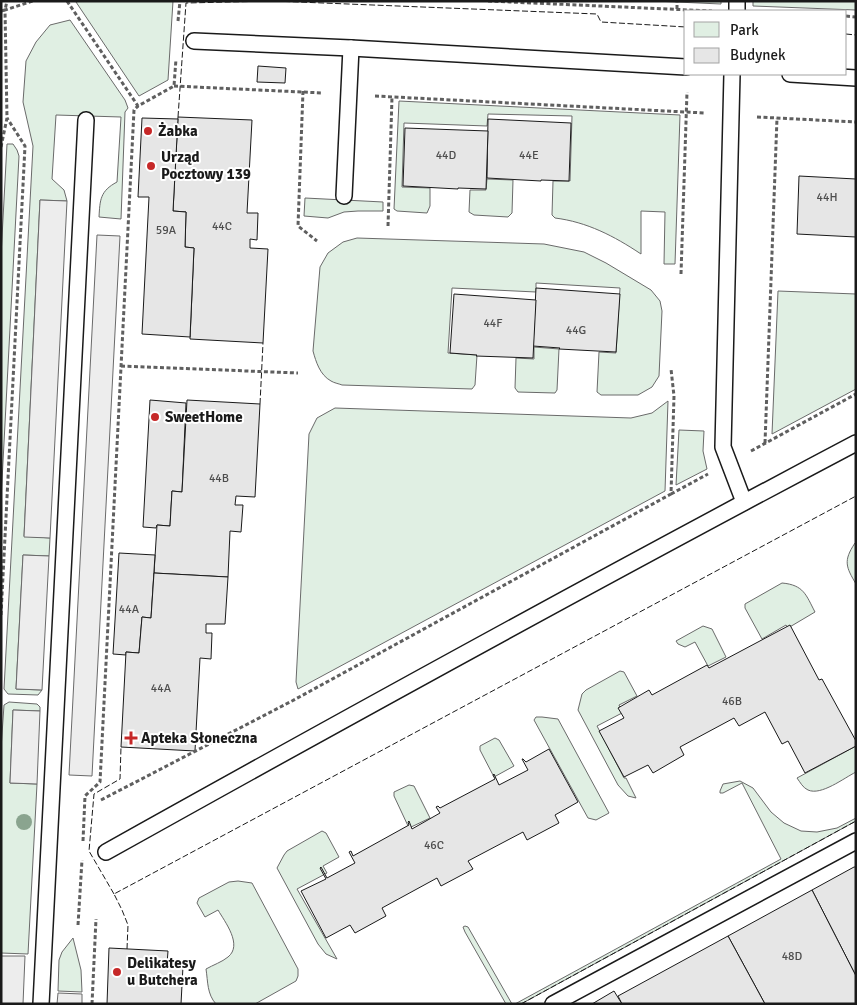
<svg xmlns="http://www.w3.org/2000/svg" width="857" height="1005" viewBox="0 0 857 1005" font-family="Signika,sans-serif">
  <rect width="100%" height="100%" fill="#fff"/>
  <g fill="#e0efe3" stroke="#6a6a6a">
    <polygon points="80,1 173,1 168,80 139,96 76,2"/>
    <polygon points="654,1 721,1 721,4"/>
    <polygon points="753,1 856,1 856,10 753,6"/>
    <path d="M 70,20 L 125,100 L 128,108 L 125,112 L 121,219 L 99,217 C 100,200 100,191 117,182 L 121,117 L 56,115 L 52,179 L 64,190 L 67,201 L 40,200 L 24,536 L 50,538 L 49,556 L 23,555 L 16,689 L 42,690 L 38,695 L 8,694 L 4,689 L 33,146 L 23,102 L 26,61 L 36,42 L 50,25 Z"/>
    <path d="M 399,101 L 680,115 L 675,264 L 664,264 L 665,212 L 641,211 L 641,254 C 614,236 587,222 555,218 L 552,215 L 553,181 L 570,181 L 572,116 L 488,114 L 487,126 L 404,123 L 402,187 L 430,188 L 430,206 L 427,213 L 397,211 L 394,209 Z"/>
    <polygon points="7,144 13,144 17,150 19,156 1,500 1,256"/>
    <polygon points="487,179 513,180 512,213 508,217 474,215 469,212 470,190 486,190"/>
    <polygon points="305,198 383,202 383,211 358,211 344,212 328,218 304,216"/>
    <path d="M 357,238 L 544,244 L 584,252 L 606,263 L 651,290 L 660,301 L 662,311 L 659,376 L 652,387 L 638,395 L 601,395 L 597,392 L 599,352 L 616,353 L 620,288 L 536,283 L 536,292 L 452,288 L 448,353 L 477,355 L 475,385 L 472,389 L 342,385 C 340,384 334,383 331,381 C 320,375 316,362 313,351 L 320,267 L 328,253 L 343,242 Z"/>
    <polygon points="778,291 856,294 856,389 772,434"/>
    <polygon points="534,347 559,349 557,390 555,393 518,392 515,388 516,358 534,359"/>
    <polygon points="668,401 665,491 298,689 296,682 309,434 317,418 335,408 631,418 652,413"/>
    <polygon points="679,430 704,431 703,451 707,469 676,485"/>
    <path d="M 855,543 L 856,545 L 856,584 C 846,567 843,561 855,543 Z"/>
    <path d="M 782,583 C 804,585 806,595 815,612 L 788,628 L 786,625 L 762,639 L 745,608 L 745,604 Z"/>
    <polygon points="703,626 712,629 726,657 708,666 695,642 685,647 678,644 676,641"/>
    <polygon points="620,671 624,672 637,696 619,705 622,713 597,726 624,778 626,778 636,798 628,796 618,785 578,710 582,694 586,690"/>
    <polygon points="9,702 37,704 40,707 40,711 13,710 10,783 37,784 28,954 1,953 1,749 4,705"/>
    <polygon points="536,717 542,717 558,719 609,813 596,820 588,818 534,720"/>
    <polygon points="495,738 499,740 514,766 494,777 480,750 480,746"/>
    <path d="M 856,746 L 856,772 C 844,778 821,796 808,790 C 803,788 800,782 797,778 Z"/>
    <polygon points="740,781 753,788 771,812 784,823 801,831 817,832 837,828 856,818 856,821 521,1004 515,1004 781,859 742,783 723,793 720,793 720,791 723,784"/>
    <polygon points="409,785 414,786 430,818 409,828 394,796 394,792"/>
    <polygon points="322,831 326,833 339,857 323,866 327,873 297,889 337,959 326,954 318,944 277,868 284,855 287,851"/>
    <path d="M 238,881 L 252,883 L 298,969 L 298,976 L 296,981 L 255,1004 L 216,1004 C 207,994 208,982 206,969 C 213,965 222,962 228,957 C 243,945 225,922 218,910 L 205,917 L 197,903 L 199,898 L 229,882 Z"/>
    <polygon points="465,926 468,927 512,1004 506,1004 465,932 463,927"/>
    <polygon points="73,938 81,970 82,992 58,991 59,960 62,952"/>
  </g>
  <g fill="#ededed" stroke="#6a6a6a">
    <polygon points="40,200 67,201 50,538 24,537"/>
    <polygon points="97,235 120,236 92,776 69,775"/>
    <polygon points="23,555 49,556 42,690 16,689"/>
    <polygon points="13,710 40,711 37,784 10,783"/>
    <polygon points="1,956 25,956 23,1004 1,1004"/>
    <polygon points="58,993 82,994 82,1004 57,1004"/>
  </g>
  <g fill="#e6e6e6" stroke="#1a1a1a">
    <polygon points="258,66 286,68 285,83 257,82"/>
    <polygon points="178,117 252,120 247,213 258,213 257,240 250,239 250,248 268,249 263,343 190,339 194,248 185,247 186,212 173,211"/>
    <polygon points="142,118 178,119 173,211 186,212 185,247 194,248 190,337 142,334 149,197 138,197"/>
    <polygon points="488,119 571,123 569,181 541,180 541,181 487,178"/>
    <polygon points="405,128 488,131 486,189 458,188 458,189 403,186"/>
    <polygon points="799,176 856,179 856,237 797,234"/>
    <polygon points="536,288 620,294 616,352 559,349 560,348 533,346"/>
    <polygon points="454,294 536,300 533,358 476,356 477,355 450,353"/>
    <polygon points="150,400 186,403 182,492 172,491 170,526 157,525 156,528 143,527"/>
    <polygon points="187,400 260,404 255,497 236,496 235,505 243,505 241,532 230,531 228,577 154,573 157,525 170,526 172,491 182,492"/>
    <polygon points="119,553 155,555 151,618 142,617 139,653 126,652 126,655 113,654"/>
    <polygon points="154,573 228,577 225,624 206,624 206,633 212,633 211,659 200,658 195,751 121,747 126,652 139,653 142,617 151,618"/>
    <polygon points="790,625 819,680 822,679 856,741 856,746 805,773 788,741 782,744 765,712 739,726 734,718 680,747 684,755 653,773 648,765 624,777 599,731 624,718 618,708 649,690 652,695 707,665 709,668"/>
    <polygon points="549,749 578,802 555,815 559,823 527,840 523,832 468,861 473,869 441,886 437,878 382,908 386,916 355,933 350,925 326,938 301,891 326,879 320,868 321,867 327,878 355,863 349,852 351,851 353,856 409,825 408,822 409,821 412,829 440,813 436,807 438,806 440,808 495,779 493,775 494,774 499,785 528,770 522,759 523,759 526,762"/>
    <polygon points="854,867 856,867 856,976 812,890"/>
    <polygon points="812,890 856,976 856,1004 765,1004 728,936"/>
    <polygon points="728,936 765,1004 622,1004 618,996"/>
    <polygon points="109,948 168,951 167,964 183,966 181,1004 107,1004"/>
    <polygon points="614,991 622,1004 592,1004"/>
  </g>
  <g fill="none" stroke-linecap="round" stroke-linejoin="round">
    <g stroke="#1a1a1a" stroke-width="18">
      <g id="service">
        <polyline points="737,11 737,1"/>
        <polyline points="194,41 351,48 686,67"/>
        <polyline points="732,74 723,447 744,502"/>
        <polyline points="790,74 856,78"/>
        <polyline points="344,196 351,48"/>
        <path d="M 106,852 C 355,713 604,576 856,443"/>
        <polyline points="41,1004 86,120"/>
        <polyline points="553,1004 856,841"/>
      </g>
    </g>
    <g stroke="#5f5f5f" stroke-width="3" stroke-dasharray="4 2.5" stroke-linecap="butt">
      <polyline points="67,1 138,106 174,86 176,59"/>
      <polyline points="488,1 712,11"/>
      <polyline points="677,9 677,1"/>
      <polyline points="1,11 5,10 7,1"/>
      <polyline points="846,16 856,17"/>
      <polyline points="178,21 180,1"/>
      <polyline points="174,86 323,93"/>
      <polyline points="303,91 298,226 317,241"/>
      <polyline points="375,96 705,113"/>
      <polyline points="757,117 856,122"/>
      <polyline points="1,147 7,118 5,10 33,1"/>
      <polyline points="388,226 392,97"/>
      <polyline points="681,274 687,92"/>
      <polyline points="121,366 298,373"/>
      <polyline points="765,443 777,118"/>
      <polyline points="751,451 856,394"/>
      <polyline points="671,494 708,474"/>
      <polyline points="1,615 25,146 7,118"/>
      <polyline points="101,800 292,701 671,494 674,396 671,369"/>
      <polyline points="83,841 85,796 100,782 134,110 138,106"/>
      <polyline points="78,925 82,860"/>
      <polyline points="92,1004 96,919"/>
    </g>
    <use href="#service" stroke="#fff" stroke-width="15"/>
    <g stroke="#1a1a1a" stroke-width="1" stroke-dasharray="6 2.5" stroke-linecap="butt">
      <polyline points="846,34 856,35"/>
      <polyline points="178,117 186,3 273,1 597,14 601,22 686,27"/>
      <polyline points="260,404 263,343"/>
      <polyline points="114,894 89,851 94,794 120,779 121,747"/>
      <polyline points="127,949 128,925 122,910 114,894 856,496"/>
      <polyline points="521,1004 856,821"/>
    </g>
  </g>
  <circle fill="#8aa48f" cx="24" cy="822" r="8"/>
  <g fill="#c62828" stroke="#fff" stroke-width="2">
    <circle cx="148" cy="131" r="5"/>
    <circle cx="151" cy="166" r="5"/>
    <circle cx="155" cy="417" r="5"/>
    <path d="M128.5 730.5h5v5h5v5h-5v5h-5v-5h-5v-5h5z"/>
    <circle cx="117" cy="972" r="5"/>
  </g>
  <g text-anchor="middle" dominant-baseline="central" stroke-width="4" stroke-linejoin="round" paint-order="stroke">
    <g font-size="12" fill="#4d4d4d">
      <text x="446" y="155">44D</text>
      <text x="529" y="155">44E</text>
      <text x="827" y="197">44H</text>
      <text x="222" y="226">44C</text>
      <text x="166" y="230">59A</text>
      <text x="493" y="323">44F</text>
      <text x="576" y="330">44G</text>
      <text x="219" y="478">44B</text>
      <text x="129" y="609">44A</text>
      <text x="161" y="688">44A</text>
      <text x="732" y="701">46B</text>
      <text x="434" y="845">46C</text>
      <text x="792" y="956">48D</text>
    </g>
    <g font-size="15" font-weight="bold" fill="#1a1a1a" stroke="#fff" text-anchor="start">
      <text x="158" y="131">Żabka</text>
      <text x="161" y="157">Urząd<tspan x="161" dy="17">Pocztowy 139</tspan></text>
      <text x="165" y="417">SweetHome</text>
      <text x="141" y="738">Apteka Słoneczna</text>
      <text x="127" y="963">Delikatesy<tspan x="127" dy="17">u Butchera</tspan></text>
    </g>
  </g>
  <rect width="857" height="1005" fill="none" stroke="#1a1a1a" stroke-width="5"/>
  <rect x="684" y="10" width="162" height="65" fill="#ffffff" stroke="#a3a3a3"/>
  <rect x="694" y="22" width="25" height="15" fill="#e0efe3" stroke="#a3a3a3"/>
  <text x="730" y="35" font-size="15" fill="#1a1a1a">Park</text>
  <rect x="694" y="48" width="25" height="15" fill="#e6e6e6" stroke="#a3a3a3"/>
  <text x="730" y="60" font-size="15" fill="#1a1a1a">Budynek</text>
</svg>
